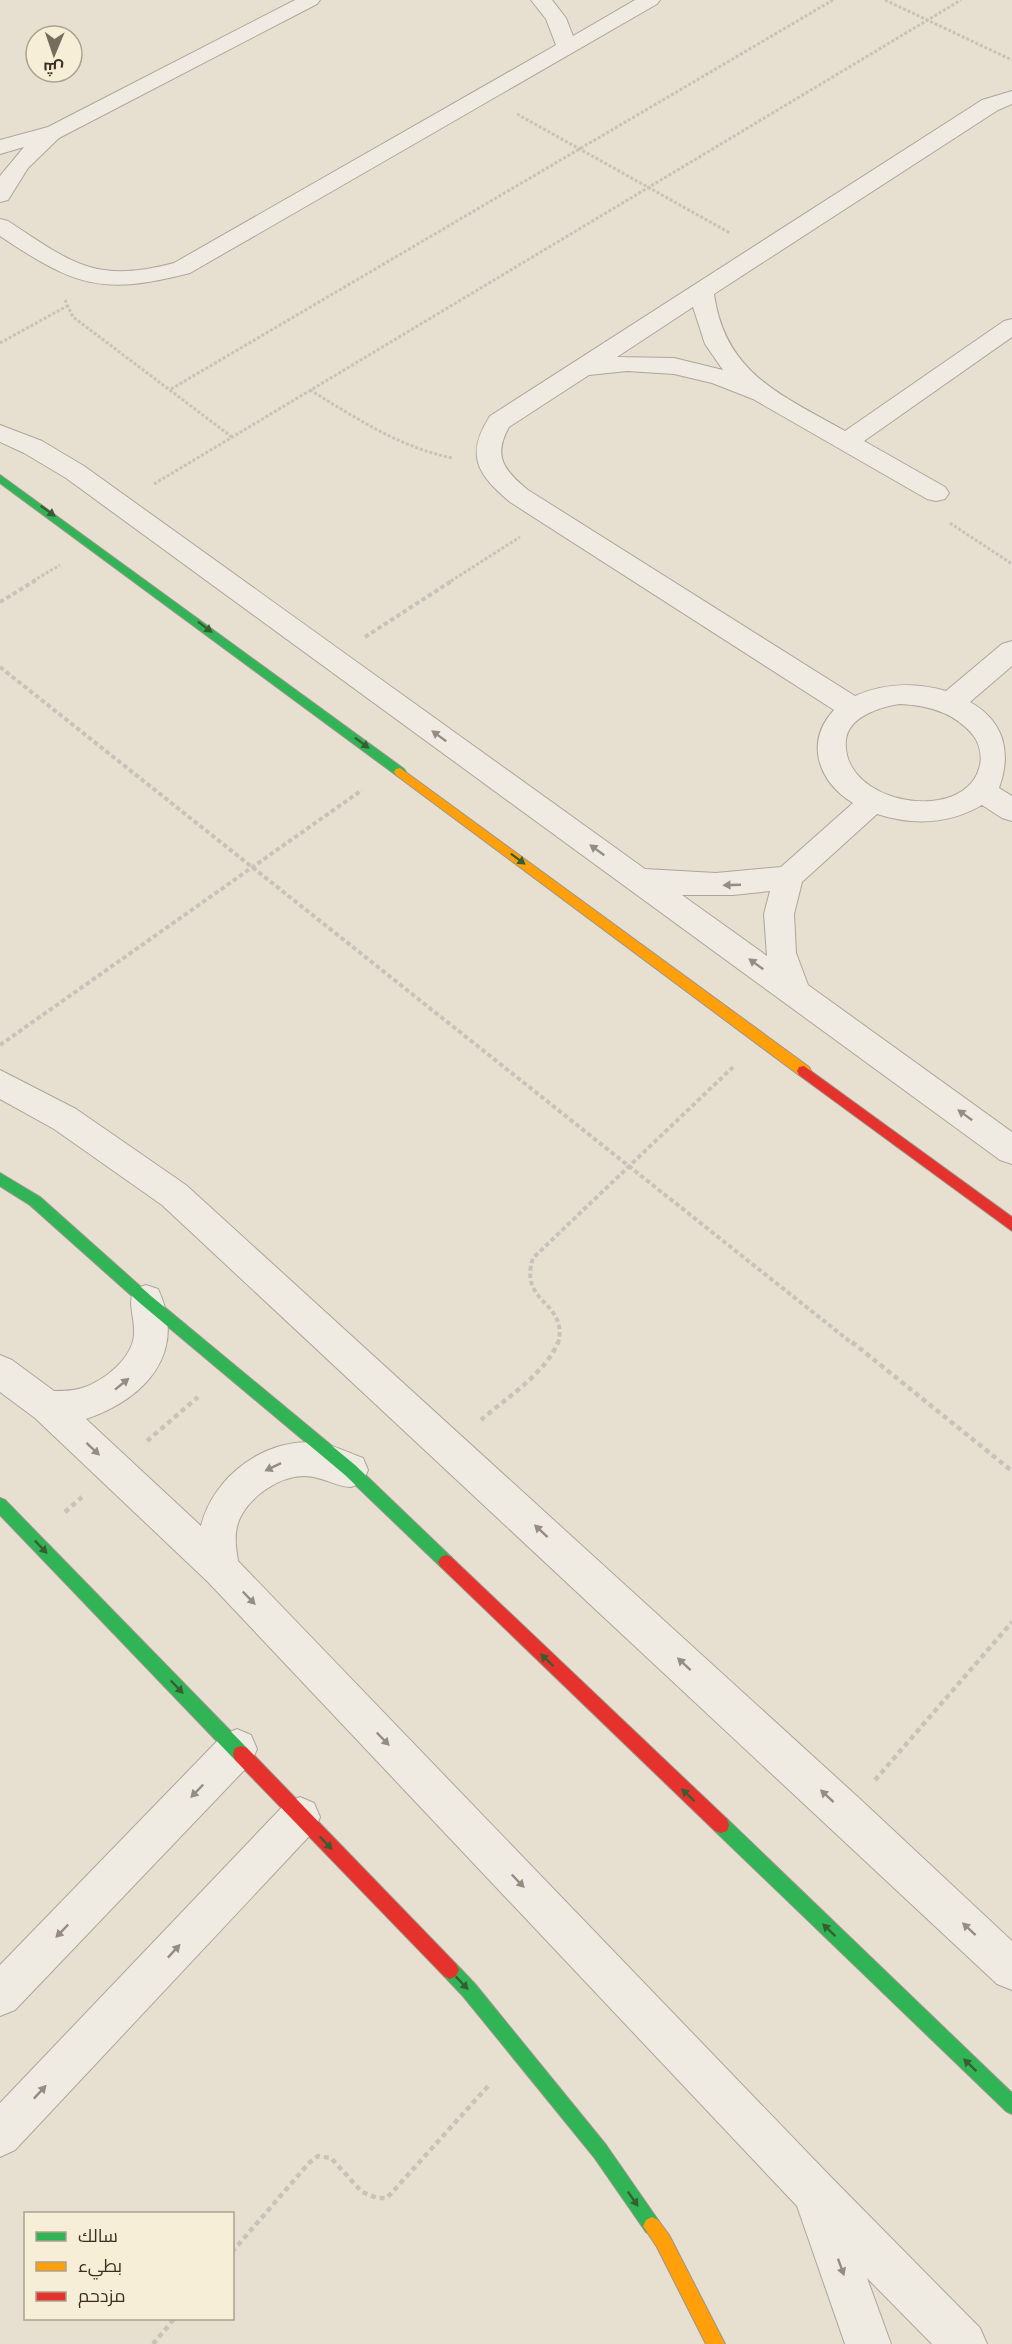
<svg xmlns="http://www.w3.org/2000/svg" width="1012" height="2344" viewBox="0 0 1012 2344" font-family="'Crimson Pro',Cairo,serif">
  <rect width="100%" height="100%" fill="#e7e0d1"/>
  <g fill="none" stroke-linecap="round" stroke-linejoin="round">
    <g stroke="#ada599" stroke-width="2">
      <g id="street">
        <polygon points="295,0 320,0 317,4 59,138 28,168 8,200 0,202 0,176 24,147 0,154 0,140 48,127"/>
        <path d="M 531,0 L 552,0 L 566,18 L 573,36 L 635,0 L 660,0 L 657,4 L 190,273 C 101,296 75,286 0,236 L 0,219 L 8,221 C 72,263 95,284 174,263 L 556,45 L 546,19 Z"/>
        <path d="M 1012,91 L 1012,104 L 998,110 L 714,294 C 725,374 782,395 845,431 L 1004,321 L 1012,319 L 1012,337 L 864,441 L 945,487 L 949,493 L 945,499 L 936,501 L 927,499 L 753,399 L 712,383 L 674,374 L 627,371 L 589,375 L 509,427 C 492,457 505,471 528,490 L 855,696 C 885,683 914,682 946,691 L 1002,644 L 1012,641 L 1012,666 L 970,702 C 1004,721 1012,752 999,788 L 1012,796 L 1012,821 L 1002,818 L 982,805 C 949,824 914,826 877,814 L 802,882 L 794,914 L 796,953 L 808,985 L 1012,1132 L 1012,1164 L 1000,1160 L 66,478 L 24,453 L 0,442 L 0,425 L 42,441 L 84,466 L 645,869 L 716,873 L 781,867 L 853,803 C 817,781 805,741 834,710 L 510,502 C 477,474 465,455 490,416 L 982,100 ZM 693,307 L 705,344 L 723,370 L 674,358 L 617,357 ZM 899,704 C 927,705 954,712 973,735 C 979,743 982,754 980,765 C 967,826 840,805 846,740 C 848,717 880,707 899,704 ZM 770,891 L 764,914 L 767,956 L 682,895 L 733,895 Z"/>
        <polygon points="0,1070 76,1109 186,1185 860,1799 1012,1941 1012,1990 997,1984 162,1205 54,1129 0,1099"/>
        <path d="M 146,1285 L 158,1289 C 188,1353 145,1399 86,1419 L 201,1526 C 213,1476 267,1436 319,1443 C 334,1445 349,1453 363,1458 L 368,1470 L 363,1482 C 359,1483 353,1487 350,1487 C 337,1487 322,1476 304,1476 C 278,1476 246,1499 238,1523 C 234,1536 236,1548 238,1561 L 830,2176 L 980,2328 L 987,2344 L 932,2344 L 867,2278 L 891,2344 L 845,2344 L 797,2206 L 208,1582 L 35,1418 L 0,1392 L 0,1355 L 12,1360 L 54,1391 C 63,1391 73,1391 82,1388 C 104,1381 133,1358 134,1334 C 135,1317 127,1304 134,1289 Z"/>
        <polygon points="237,1729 251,1735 257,1749 251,1763 15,2010 0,2016 0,1965 223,1735"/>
        <polygon points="300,1797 314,1803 320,1817 314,1831 15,2150 0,2157 0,2103 286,1803"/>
      </g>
    </g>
    <g stroke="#9c958a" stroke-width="2">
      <g id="fast">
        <polygon points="0,475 404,769 406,772 404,775 396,775 0,483"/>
        <polygon points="0,1173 40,1197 151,1296 355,1465 451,1557 454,1562 451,1567 446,1569 441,1567 345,1475 141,1304 30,1205 0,1186"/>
        <polygon points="0,1498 5,1500 247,1748 249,1754 247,1760 241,1762 235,1760 0,1515"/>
        <polygon points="721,1817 727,1819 1012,2093 1012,2114 1006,2111 715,1831 713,1825 715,1819"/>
        <polygon points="450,1961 456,1964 475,1984 606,2145 658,2220 661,2226 658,2232 652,2235 646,2232 594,2157 463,1996 444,1976 441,1970 444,1964"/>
      </g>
    </g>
    <g stroke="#9c958a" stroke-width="2">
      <g id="slow">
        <polygon points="400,768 809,1067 811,1071 809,1075 799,1075 396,775 394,772 396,769"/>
        <polygon points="652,2217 658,2220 669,2235 725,2344 706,2344 657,2247 643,2226 646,2220"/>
      </g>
    </g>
    <g stroke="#9c958a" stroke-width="2">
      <g id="jam">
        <polygon points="804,1066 1012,1217 1012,1231 799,1075 797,1071 799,1067"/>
        <polygon points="446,1555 451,1557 727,1819 729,1825 727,1831 721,1833 715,1831 441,1567 438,1562 441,1557"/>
        <polygon points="241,1746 247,1748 456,1964 459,1970 456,1976 450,1979 444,1976 235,1760 233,1754 235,1748"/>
      </g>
    </g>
    <g stroke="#c8c2b9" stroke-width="3" stroke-dasharray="3 2" stroke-linecap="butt">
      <polyline points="885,0 1012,60"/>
      <polyline points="517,114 730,233"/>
      <polyline points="65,300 73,317 232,437"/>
      <polyline points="0,343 67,306"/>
      <polyline points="171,389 833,0"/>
      <path d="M 310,390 C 356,418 399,447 452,458"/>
      <polyline points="154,484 961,0"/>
      <polyline points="950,523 1012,564"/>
      <polyline points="33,581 60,565"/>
      <polyline points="451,581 520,537"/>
    </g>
    <g stroke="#c8c2b9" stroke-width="4" stroke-dasharray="4.5 3" stroke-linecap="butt">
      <polyline points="0,602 36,580"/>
      <polyline points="365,637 453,580"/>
      <polyline points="0,667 853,1344"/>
      <polyline points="0,1045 362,790"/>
      <path d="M 558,1344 C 569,1300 518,1305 533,1258 L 733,1067"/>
    </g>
    <g stroke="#c8c2b9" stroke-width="4.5" stroke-dasharray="5 4" stroke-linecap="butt">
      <polyline points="852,1342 1012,1471"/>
      <path d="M 481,1420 C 505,1399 547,1372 558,1342"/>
      <polyline points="147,1441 198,1397"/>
      <polyline points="65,1512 82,1497"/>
      <polyline points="875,1780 1012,1622"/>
      <polyline points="232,2252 309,2163 318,2156 331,2158 362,2192 377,2198 387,2198 489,2085"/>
      <polyline points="153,2344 175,2318"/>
    </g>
    <use href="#street" fill="#efebe3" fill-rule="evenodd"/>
    <use href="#fast" fill="#30b455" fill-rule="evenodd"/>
    <use href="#slow" fill="#ff9f0a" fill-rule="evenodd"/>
    <use href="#jam" fill="#e5322d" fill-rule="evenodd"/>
  </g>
  <defs><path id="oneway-solid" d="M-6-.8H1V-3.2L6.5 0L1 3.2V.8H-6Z" transform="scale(1.5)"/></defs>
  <g fill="#385d33">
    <use href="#oneway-solid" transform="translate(48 511) rotate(36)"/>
    <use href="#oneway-solid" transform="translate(205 627) rotate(37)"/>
    <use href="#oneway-solid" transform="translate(362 743) rotate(37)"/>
    <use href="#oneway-solid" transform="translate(518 859) rotate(37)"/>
    <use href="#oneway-solid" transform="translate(41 1547) rotate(46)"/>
    <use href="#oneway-solid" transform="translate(547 1660) rotate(-136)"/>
    <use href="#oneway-solid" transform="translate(177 1687) rotate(46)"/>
    <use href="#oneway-solid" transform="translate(688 1795) rotate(-136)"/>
    <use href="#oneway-solid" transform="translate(326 1843) rotate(46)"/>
    <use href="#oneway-solid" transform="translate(829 1930) rotate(-136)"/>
    <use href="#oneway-solid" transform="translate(462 1983) rotate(46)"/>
    <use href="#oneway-solid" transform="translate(970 2065) rotate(-136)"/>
    <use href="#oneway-solid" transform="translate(633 2199) rotate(55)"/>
  </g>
  <g fill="#968c82">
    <use href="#oneway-solid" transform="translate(439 736) rotate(-144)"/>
    <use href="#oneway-solid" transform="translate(597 850) rotate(-144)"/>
    <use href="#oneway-solid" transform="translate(732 885) rotate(178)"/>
    <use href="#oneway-solid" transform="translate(756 964) rotate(-144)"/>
    <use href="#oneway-solid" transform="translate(965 1115) rotate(-144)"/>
    <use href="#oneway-solid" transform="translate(122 1384) rotate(-39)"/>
    <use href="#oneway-solid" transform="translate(93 1449) rotate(43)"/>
    <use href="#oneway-solid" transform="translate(273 1467) rotate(154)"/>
    <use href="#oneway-solid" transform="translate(541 1531) rotate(-137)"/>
    <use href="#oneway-solid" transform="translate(249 1598) rotate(46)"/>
    <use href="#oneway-solid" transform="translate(684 1664) rotate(-137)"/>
    <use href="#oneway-solid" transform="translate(383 1739) rotate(46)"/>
    <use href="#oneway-solid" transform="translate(197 1791) rotate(134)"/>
    <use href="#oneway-solid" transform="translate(827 1796) rotate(-137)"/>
    <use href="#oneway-solid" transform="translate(518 1881) rotate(46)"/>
    <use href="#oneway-solid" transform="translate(969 1929) rotate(-137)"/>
    <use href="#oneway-solid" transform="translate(62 1931) rotate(134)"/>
    <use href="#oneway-solid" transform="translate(174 1951) rotate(-47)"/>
    <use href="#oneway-solid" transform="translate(40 2092) rotate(-47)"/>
    <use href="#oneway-solid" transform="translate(841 2267) rotate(70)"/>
  </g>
  <rect x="24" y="2212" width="210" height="108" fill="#f7eed8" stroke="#ada18e" stroke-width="1.5"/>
  <rect x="36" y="2232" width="30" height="9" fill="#30b455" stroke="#ada18e" stroke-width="1.5"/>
  <text x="78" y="2242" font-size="18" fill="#3d2e20">سالك</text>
  <rect x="36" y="2262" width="30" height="9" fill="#ff9f0a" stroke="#ada18e" stroke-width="1.5"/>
  <text x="78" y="2272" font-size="18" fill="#3d2e20">بطيء</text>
  <rect x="36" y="2292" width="30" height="9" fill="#e5322d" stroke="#ada18e" stroke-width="1.5"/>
  <text x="78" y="2302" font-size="18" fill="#3d2e20">مزدحم</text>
  <g transform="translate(54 54) rotate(182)"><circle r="28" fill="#f7eed8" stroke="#ada18e" stroke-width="1.5"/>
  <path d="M0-4.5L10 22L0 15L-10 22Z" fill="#786c5e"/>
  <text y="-9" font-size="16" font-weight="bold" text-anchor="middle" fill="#3d2e20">ش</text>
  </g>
</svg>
